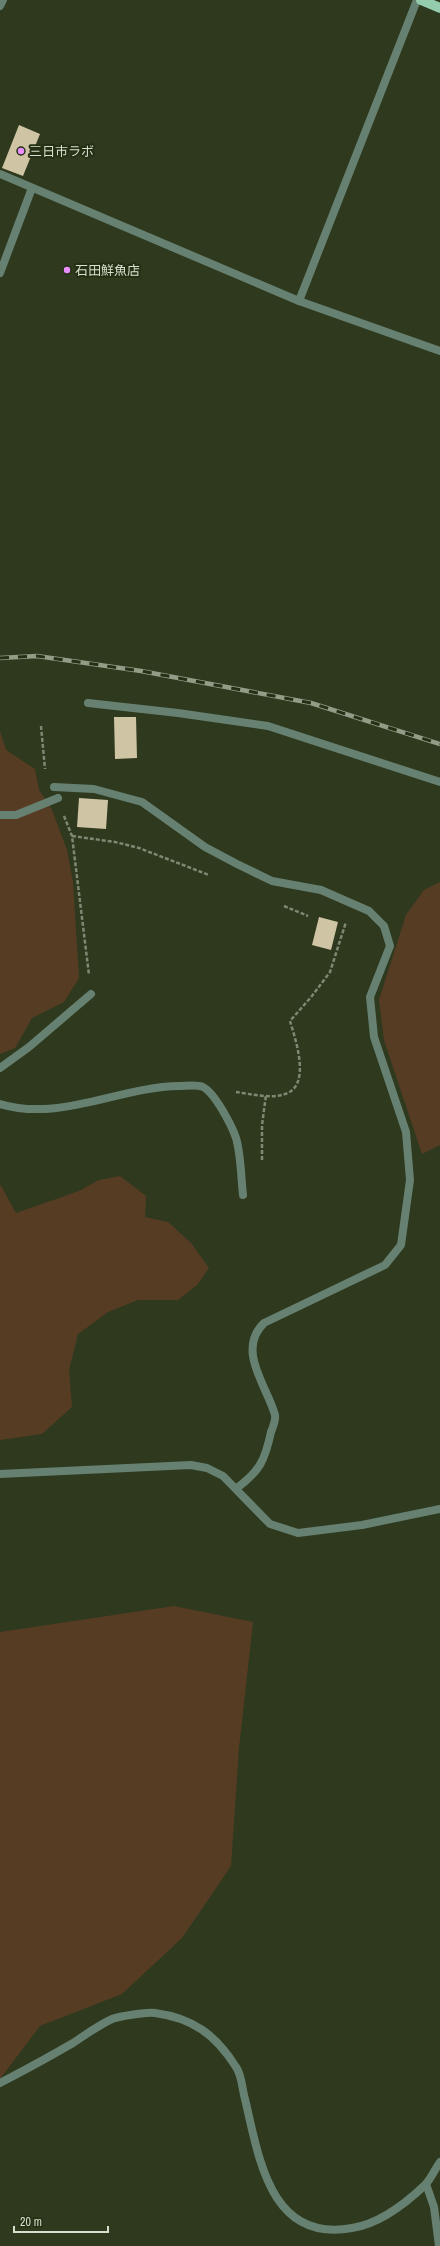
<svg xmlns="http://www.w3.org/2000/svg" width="440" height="2246" viewBox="0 0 440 2246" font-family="'Archivo Narrow','Noto Sans JP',sans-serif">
  <rect width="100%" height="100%" fill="#2e391e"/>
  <g fill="#573c24">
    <polygon points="0,731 6,750 35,769 39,790 52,810 67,850 73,882 79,978 64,1002 32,1018 15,1048 0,1054"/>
    <polygon points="440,882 440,1145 422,1154 384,1040 379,1000 406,915 424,890"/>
    <polygon points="120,1176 146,1196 145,1217 168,1222 191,1243 209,1268 197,1285 178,1300 138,1300 108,1312 78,1334 69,1370 72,1407 42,1434 0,1440 0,1184 16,1213 79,1191 99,1180"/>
    <polygon points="174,1606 253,1622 239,1748 231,1866 182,1938 122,1994 40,2026 0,2079 0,1632"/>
  </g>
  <g fill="#cfc5a4">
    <polygon points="19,125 40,134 23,176 2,168"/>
    <polygon points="114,717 136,717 137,758 115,759"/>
    <polygon points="79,798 108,800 106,829 77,827"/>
    <polygon points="319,917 338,922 331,950 312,945"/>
  </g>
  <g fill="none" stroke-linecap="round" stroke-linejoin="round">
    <g stroke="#7f8872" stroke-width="2.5" stroke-dasharray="4 2" stroke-linecap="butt">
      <polyline points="41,726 45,769"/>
      <polyline points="64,816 72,836 89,975"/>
      <polyline points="72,836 115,842 139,848 209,875"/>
      <polyline points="284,906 308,916"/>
      <path d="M 236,1092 C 250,1094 272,1099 285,1094 C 312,1086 295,1038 290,1021 L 312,996 L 330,972 L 346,922"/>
      <polyline points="262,1160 262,1125 266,1095"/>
    </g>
    <g stroke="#668171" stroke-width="8">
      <polyline points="88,703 178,713 268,726 440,782"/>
      <polyline points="54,787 94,789 142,802 205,847 237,864 272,881 321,890"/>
      <polyline points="0,815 16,815 58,798"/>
      <polyline points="0,1068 29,1047 91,994"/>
      <path d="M 0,1104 C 60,1122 119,1087 179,1086 C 186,1086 197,1084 203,1087 C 215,1093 232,1126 236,1138 C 241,1155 241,1177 243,1195"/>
    </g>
    <g stroke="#668171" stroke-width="8">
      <polyline points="0,6 3,0"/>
      <polyline points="0,174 299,301 440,351"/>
      <polyline points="0,273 32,188"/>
      <polyline points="299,301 417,0"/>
      <polyline points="0,1474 191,1465 207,1468 223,1476 270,1524 298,1533 362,1525 440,1509"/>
      <path d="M 237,1488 C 260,1471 265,1460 271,1432 C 273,1427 276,1420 275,1415 C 267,1386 236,1350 264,1323 L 385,1265 L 401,1245 L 410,1180 L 406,1132 L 374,1037 L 370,997 L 390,946 L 384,926 L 369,911 L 321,890"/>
      <path d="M 0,2083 C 25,2070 49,2057 73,2043 C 85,2035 99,2025 112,2019 C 120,2016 147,2012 155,2013 C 193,2018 216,2035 236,2067 C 242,2075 242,2089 245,2099 C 259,2158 270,2243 352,2228 C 379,2224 405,2204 425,2185 C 431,2179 435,2169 440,2162"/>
      <polyline points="426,2184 434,2207 439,2246"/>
    </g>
    <polyline stroke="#94ccad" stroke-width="10" points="421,0 440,8"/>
    <g stroke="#939c87" stroke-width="4.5">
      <polyline id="rail" points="0,658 37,656 141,671 311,703 440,744"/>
    </g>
    <use href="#rail" stroke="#242f14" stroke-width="3" stroke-dasharray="9" stroke-linecap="butt"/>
  </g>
  <g fill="#ea8dfd" stroke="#242f14" stroke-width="1.5">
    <circle cx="21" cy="151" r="4"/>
    <circle cx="67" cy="270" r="4"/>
  </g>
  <g text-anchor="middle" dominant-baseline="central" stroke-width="4" stroke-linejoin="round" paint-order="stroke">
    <g font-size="13" fill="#d7dfce" stroke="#242f14" text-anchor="start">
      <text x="29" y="151">三日市ラボ</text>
      <text x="75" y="270">石田鮮魚店</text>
    </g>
  </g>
  <path d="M14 2226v6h94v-6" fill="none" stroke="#d7dfce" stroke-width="2"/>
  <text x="20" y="2226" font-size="12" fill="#d7dfce" stroke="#242f14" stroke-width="3" paint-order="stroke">20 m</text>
</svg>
